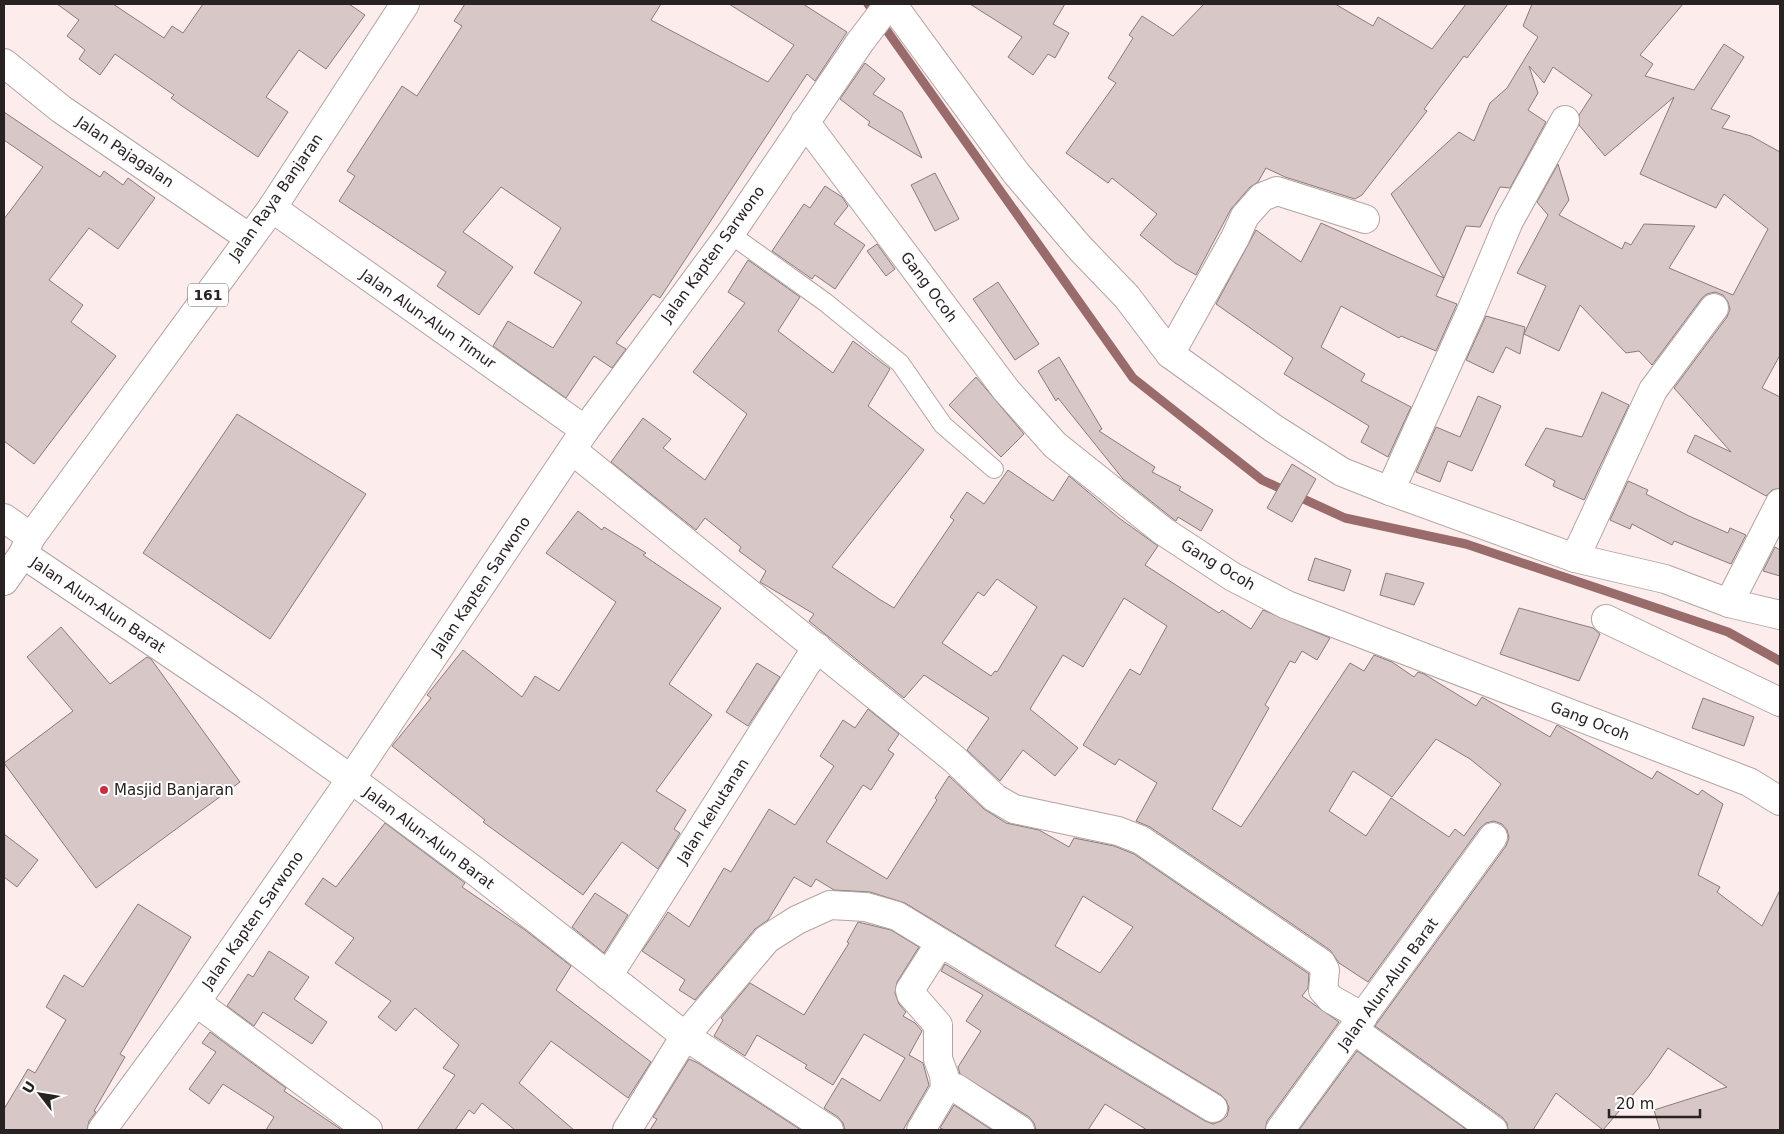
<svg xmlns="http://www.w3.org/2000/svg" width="1784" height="1134" viewBox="0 0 1784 1134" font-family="'DejaVu Sans',sans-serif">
  <rect width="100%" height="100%" fill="#fceceb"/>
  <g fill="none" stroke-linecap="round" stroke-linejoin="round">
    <polyline stroke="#996b6b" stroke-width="9" points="868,4 1133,378 1262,480 1345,518 1466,544 1728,632 1780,661"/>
  </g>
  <g fill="#d7c7c6" stroke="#8a7c7b" fill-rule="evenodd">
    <polygon points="57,4 113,4 164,38 172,26 183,33 203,4 349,4 365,15 326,69 299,50 266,97 288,112 258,157 182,106 171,98 174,95 115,54 100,75 79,59 85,50 67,36 79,20"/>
    <polygon points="465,4 661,4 651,20 768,82 794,45 729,4 803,4 847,32 815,81 807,74 660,298 653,294 616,343 626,349 612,368 594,356 566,398 493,346 508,321 553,348 582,302 534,273 561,228 501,187 463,232 513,267 479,315 437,286 446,272 339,201 355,176 347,171 402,86 417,96 462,26 454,21"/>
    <polygon points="970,4 1065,4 1053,24 1069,33 1055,58 1048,54 1033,75 1008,57 1022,37"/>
    <polygon points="1204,4 1335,4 1373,26 1378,17 1432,49 1466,4 1508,4 1467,58 1464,56 1439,89 1424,109 1427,111 1362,195 1355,199 1285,177 1266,168 1258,182 1250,187 1231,209 1196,275 1175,263 1140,235 1157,214 1112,178 1108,183 1066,153 1116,83 1108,78 1133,38 1129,35 1142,16 1173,36"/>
    <polygon points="1532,4 1683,4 1640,55 1653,64 1645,76 1694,90 1724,44 1744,57 1711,109 1730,116 1722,128 1751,136 1780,152 1780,355 1762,388 1780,397 1780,488 1772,490 1766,496 1687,452 1695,435 1731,452 1674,388 1727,317 1730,309 1728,302 1723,295 1715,292 1707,294 1702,298 1652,365 1639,351 1626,353 1580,305 1559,351 1524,334 1546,286 1517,273 1548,215 1537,202 1558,164 1569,200 1559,215 1622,249 1625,242 1631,245 1644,224 1695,226 1669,268 1733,295 1768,229 1724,194 1716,208 1640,174 1674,97 1605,156 1579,125 1579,115 1592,95 1553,67 1544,83 1529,66 1538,93 1528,110 1546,122 1510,188 1500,187 1480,227 1466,226 1444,278 1391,194 1459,132 1474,141 1490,103 1507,88 1538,37 1523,26"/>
    <polygon points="865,63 885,79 873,94 902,112 922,158 868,125 870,122 840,99"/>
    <polygon points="4,112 100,177 104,171 123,185 128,178 155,198 118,249 89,228 49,280 83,305 71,322 116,356 34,464 4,441 4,219 43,167 4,140"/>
    <polygon points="935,173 959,219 935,231 911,185"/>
    <polygon points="825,186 842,197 848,206 834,224 865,245 835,289 815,275 812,279 772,251 804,204 810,208"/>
    <polygon points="1321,223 1444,278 1436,296 1457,304 1436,351 1401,336 1399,338 1341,306 1321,347 1365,374 1361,381 1411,407 1388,457 1361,442 1369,426 1284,374 1293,358 1216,304 1256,230 1301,262"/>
    <polygon points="877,244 895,269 886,276 867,251"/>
    <path d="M 748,260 L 800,297 L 778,331 L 833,373 L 853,341 L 890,369 L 868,406 L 924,450 L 832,567 L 879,599 L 894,608 L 954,520 L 950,517 L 967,492 L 984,504 L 1008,470 L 1053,501 L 1069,476 L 1119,518 L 1158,546 L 1145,565 L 1219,613 L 1222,610 L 1251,629 L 1263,610 L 1330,638 L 1317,660 L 1302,651 L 1295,663 L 1290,661 L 1265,705 L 1269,708 L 1212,809 L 1241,827 L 1350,663 L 1364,671 L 1374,655 L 1392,662 L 1414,677 L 1418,672 L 1424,674 L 1476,706 L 1482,697 L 1550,737 L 1557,725 L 1652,779 L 1657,771 L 1698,795 L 1702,790 L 1723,804 L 1698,875 L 1720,887 L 1717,892 L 1762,926 L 1780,890 L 1780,1130 L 1660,1130 L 1654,1110 L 1727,1087 L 1668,1048 L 1648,1077 L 1603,1130 L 1556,1093 L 1533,1130 L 1508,1130 L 1507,1123 L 1502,1117 L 1375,1026 L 1506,846 L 1509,838 L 1507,830 L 1502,824 L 1494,821 L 1486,823 L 1480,828 L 1368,982 L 1339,963 L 1330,950 L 1150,827 L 1136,821 L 1157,783 L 1119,759 L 1115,765 L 1083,745 L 1130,669 L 1140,675 L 1167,626 L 1124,598 L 1083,667 L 1063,655 L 1030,709 L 1078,748 L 1055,776 L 1023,750 L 1000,781 L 967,750 L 989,718 L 924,675 L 904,698 L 809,621 L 814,614 L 760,582 L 766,571 L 739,551 L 741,547 L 705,518 L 696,530 L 611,462 L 643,418 L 671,439 L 663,448 L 705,480 L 747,414 L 693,372 L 745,303 L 728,292 ZM 997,579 L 1037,607 L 997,672 L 995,671 L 991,676 L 942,643 L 978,592 L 984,596 ZM 1436,739 L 1470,759 L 1501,784 L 1464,836 L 1455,829 L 1449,837 L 1391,798 L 1366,836 L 1329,811 L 1353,771 L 1392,797 Z"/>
    <polygon points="998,282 1039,344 1015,360 973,299"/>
    <polygon points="1486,316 1525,327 1520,354 1506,347 1493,373 1466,360"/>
    <polygon points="1059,357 1102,429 1099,431 1155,467 1152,472 1181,487 1179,490 1213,510 1201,531 1178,517 1176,521 1172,518 1123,479 1058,398 1056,401 1038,371"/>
    <polygon points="976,377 1024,434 1001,457 949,405"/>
    <polygon points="1602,392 1629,405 1584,500 1553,486 1555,481 1525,465 1546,428 1582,437"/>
    <polygon points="1478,396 1501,406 1472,471 1448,461 1440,482 1416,472 1436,427 1460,437"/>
    <polygon points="237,414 366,494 270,639 143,553"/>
    <polygon points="1292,464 1316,479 1292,522 1267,508"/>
    <polygon points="1628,481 1648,490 1646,494 1689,516 1728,533 1730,528 1746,535 1731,564 1674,541 1672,545 1632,524 1630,529 1610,520"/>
    <polygon points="578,511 602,530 604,527 646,553 643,555 721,608 669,684 712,715 656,791 686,810 674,829 680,833 658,869 622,842 583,895 483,822 485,820 392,746 431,698 427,695 463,650 522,697 535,676 559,691 616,602 546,553"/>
    <polygon points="1775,547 1780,550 1780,576 1763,571"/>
    <polygon points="1315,558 1351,570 1344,591 1308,580"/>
    <polygon points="1386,573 1424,583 1414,605 1380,595"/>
    <polygon points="1519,608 1593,628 1600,634 1579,681 1500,654"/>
    <polygon points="61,627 110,684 147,657 151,659 240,782 96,888 4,763 73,711 27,657"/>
    <polygon points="757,663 780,677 748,726 726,712"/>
    <polygon points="1703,698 1754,717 1744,746 1692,728"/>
    <path d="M 868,709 L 899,734 L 888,750 L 894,754 L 871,790 L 863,785 L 826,842 L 887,879 L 937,800 L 935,798 L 949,776 L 984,809 L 1006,823 L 1039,830 L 1069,847 L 1074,838 L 1114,846 L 1134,854 L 1309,974 L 1308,988 L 1302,996 L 1339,1022 L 1267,1121 L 1265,1130 L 1147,1130 L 1105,1104 L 1088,1130 L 1036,1130 L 1034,1123 L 1029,1117 L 960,1074 L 958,1067 L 981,1031 L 966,1021 L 983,995 L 941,971 L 945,964 L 1205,1121 L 1213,1124 L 1221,1121 L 1227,1116 L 1229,1108 L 1226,1100 L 1221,1095 L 905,903 L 870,892 L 834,890 L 816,879 L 811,887 L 794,877 L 768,920 L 755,929 L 695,1000 L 679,990 L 685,980 L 642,951 L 651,938 L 668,912 L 689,927 L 724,868 L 731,872 L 769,809 L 795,825 L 834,766 L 820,756 L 843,720 L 855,728 ZM 1083,896 L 1133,927 L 1100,973 L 1055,946 Z"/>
    <polygon points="385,823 465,883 462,887 525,930 571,966 556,990 651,1062 628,1098 551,1041 519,1083 574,1130 515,1130 482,1103 474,1114 469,1110 455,1130 417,1130 455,1075 443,1068 459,1045 415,1008 396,1031 378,1017 391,1001 335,963 354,938 305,904 323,878 336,887"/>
    <polygon points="4,834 38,860 17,887 4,877"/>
    <polygon points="595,893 628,915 604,953 572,927"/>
    <polygon points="138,904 191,937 120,1054 125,1057 94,1111 96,1112 89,1121 87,1130 4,1130 4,1109 28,1069 35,1073 66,1020 46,1007 64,975 83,987"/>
    <polygon points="858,922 891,930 919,947 897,982 895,993 899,1004 906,1012 903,1016 915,1023 922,1031 909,1055 923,1063 929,1085 903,1130 845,1130 843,1123 838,1117 824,1108 842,1078 880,1101 905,1058 864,1034 833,1085 805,1068 807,1065 757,1035 745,1056 714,1036 723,1020 721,1018 750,983 804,1015 849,943 847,942"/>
    <polygon points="269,951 309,977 294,999 327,1022 312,1044 263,1012 254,1026 227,1006 248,974 253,977"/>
    <polygon points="210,1032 286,1088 284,1091 342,1130 266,1130 274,1117 223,1084 209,1104 189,1089 216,1052 202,1043"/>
    <polygon points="1357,1051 1467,1130 1299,1130"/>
    <polygon points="689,1059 698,1063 801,1130 650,1130 657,1119 653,1117"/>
    <polygon points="954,1105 992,1130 945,1130 940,1128"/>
  </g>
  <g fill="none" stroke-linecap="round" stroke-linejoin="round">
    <g stroke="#b3a4a3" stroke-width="20">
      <polyline id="service" points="730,234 825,302 900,363 943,425 994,469"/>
    </g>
    <g stroke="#b3a4a3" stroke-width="30">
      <g id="minor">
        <polyline points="892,4 1016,173 1079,247 1127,297 1170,354 1273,428 1342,472 1390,491 1575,558 1665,579 1729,603 1780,615"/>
        <polyline points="4,63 61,109 248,237"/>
        <polyline points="805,122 1006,390 1055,445 1163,531 1233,577 1287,605 1749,782 1780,801"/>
        <polyline points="272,208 585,430"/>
        <polyline points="1170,354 1235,238 1245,216 1262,197 1277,191 1365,219"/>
        <polyline points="572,450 954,759 995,798 1014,809 1118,831 1141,840 1321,963 1325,970 1323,990 1331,999 1363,1017"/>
        <polyline points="1390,491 1469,316 1509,221 1565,120"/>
        <polyline points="4,518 31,537"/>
        <polyline points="23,554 242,702 351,779 475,871 685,1036 829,1130"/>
        <polyline points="1575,558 1653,390 1714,308"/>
        <polyline points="1729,603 1780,503"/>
        <polyline points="1606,619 1780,702"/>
        <polyline points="940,943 910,990 911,994 938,1025 938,1059 944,1075 945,1089"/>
        <polyline points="608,976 817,647"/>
        <polyline points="196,1002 368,1130"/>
        <polyline points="1354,1030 1493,1130"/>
        <polyline points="102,1130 196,1002 351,779 585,430 730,234 860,42 889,4"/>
        <polyline points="627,1130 685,1036 767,939 797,920 830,905 866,907 897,916 1213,1108"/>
        <polyline points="921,1130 945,1089 956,1088 1020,1130"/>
        <polyline points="1280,1130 1493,837"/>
      </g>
    </g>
    <g stroke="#b3a4a3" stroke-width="30">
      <polyline id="primary" points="4,581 23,554 31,537 272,208 405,4"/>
    </g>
    <use href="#service" stroke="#fff" stroke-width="18"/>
    <use href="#minor" stroke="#fff" stroke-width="28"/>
    <use href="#primary" stroke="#fff" stroke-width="28"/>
  </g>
  <circle fill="#c33344" stroke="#fefefe" stroke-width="2" cx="104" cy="790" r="5"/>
  <g text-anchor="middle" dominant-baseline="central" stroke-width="4" stroke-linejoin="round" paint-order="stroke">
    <rect fill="#fefefe" stroke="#686464" stroke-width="1" x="188" y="283.5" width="40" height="23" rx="4"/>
    <g font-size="14" font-weight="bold" fill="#282222">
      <text x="208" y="295">161</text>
    </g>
    <g font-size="15" fill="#282222" stroke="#fefefe">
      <text transform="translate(125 152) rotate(34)">Jalan Pajagalan</text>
      <text transform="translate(276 197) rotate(-55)">Jalan Raya Banjaran</text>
      <text transform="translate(713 254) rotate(-54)">Jalan Kapten Sarwono</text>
      <text transform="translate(929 287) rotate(53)">Gang Ocoh</text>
      <text transform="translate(428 319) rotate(35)">Jalan Alun-Alun Timur</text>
      <text transform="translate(1218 565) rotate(31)">Gang Ocoh</text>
      <text transform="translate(481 586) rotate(-56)">Jalan Kapten Sarwono</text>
      <text transform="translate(98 605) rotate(34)">Jalan Alun-Alun Barat</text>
      <text transform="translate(1590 721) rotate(21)">Gang Ocoh</text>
      <text transform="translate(713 811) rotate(-58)">Jalan kehutanan</text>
      <text transform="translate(429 838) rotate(37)">Jalan Alun-Alun Barat</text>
      <text transform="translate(253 920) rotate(-55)">Jalan Kapten Sarwono</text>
      <text transform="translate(1388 984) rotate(-54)">Jalan Alun-Alun Barat</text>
    </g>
    <g font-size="15" fill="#282222" stroke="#fefefe" text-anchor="start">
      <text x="114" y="790">Masjid Banjaran</text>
    </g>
  </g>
  <rect width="1784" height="1134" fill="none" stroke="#282222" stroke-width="10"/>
  <g transform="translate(40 1094) rotate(301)" stroke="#fefefe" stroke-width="4" paint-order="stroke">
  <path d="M0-4L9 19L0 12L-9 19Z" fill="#282222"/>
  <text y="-8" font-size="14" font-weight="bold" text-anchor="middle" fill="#282222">U</text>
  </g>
  <path d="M1609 1109v8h91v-8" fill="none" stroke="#282222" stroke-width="2.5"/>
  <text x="1616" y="1109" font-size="15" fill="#282222" stroke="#fefefe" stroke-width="4" paint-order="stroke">20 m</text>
</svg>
